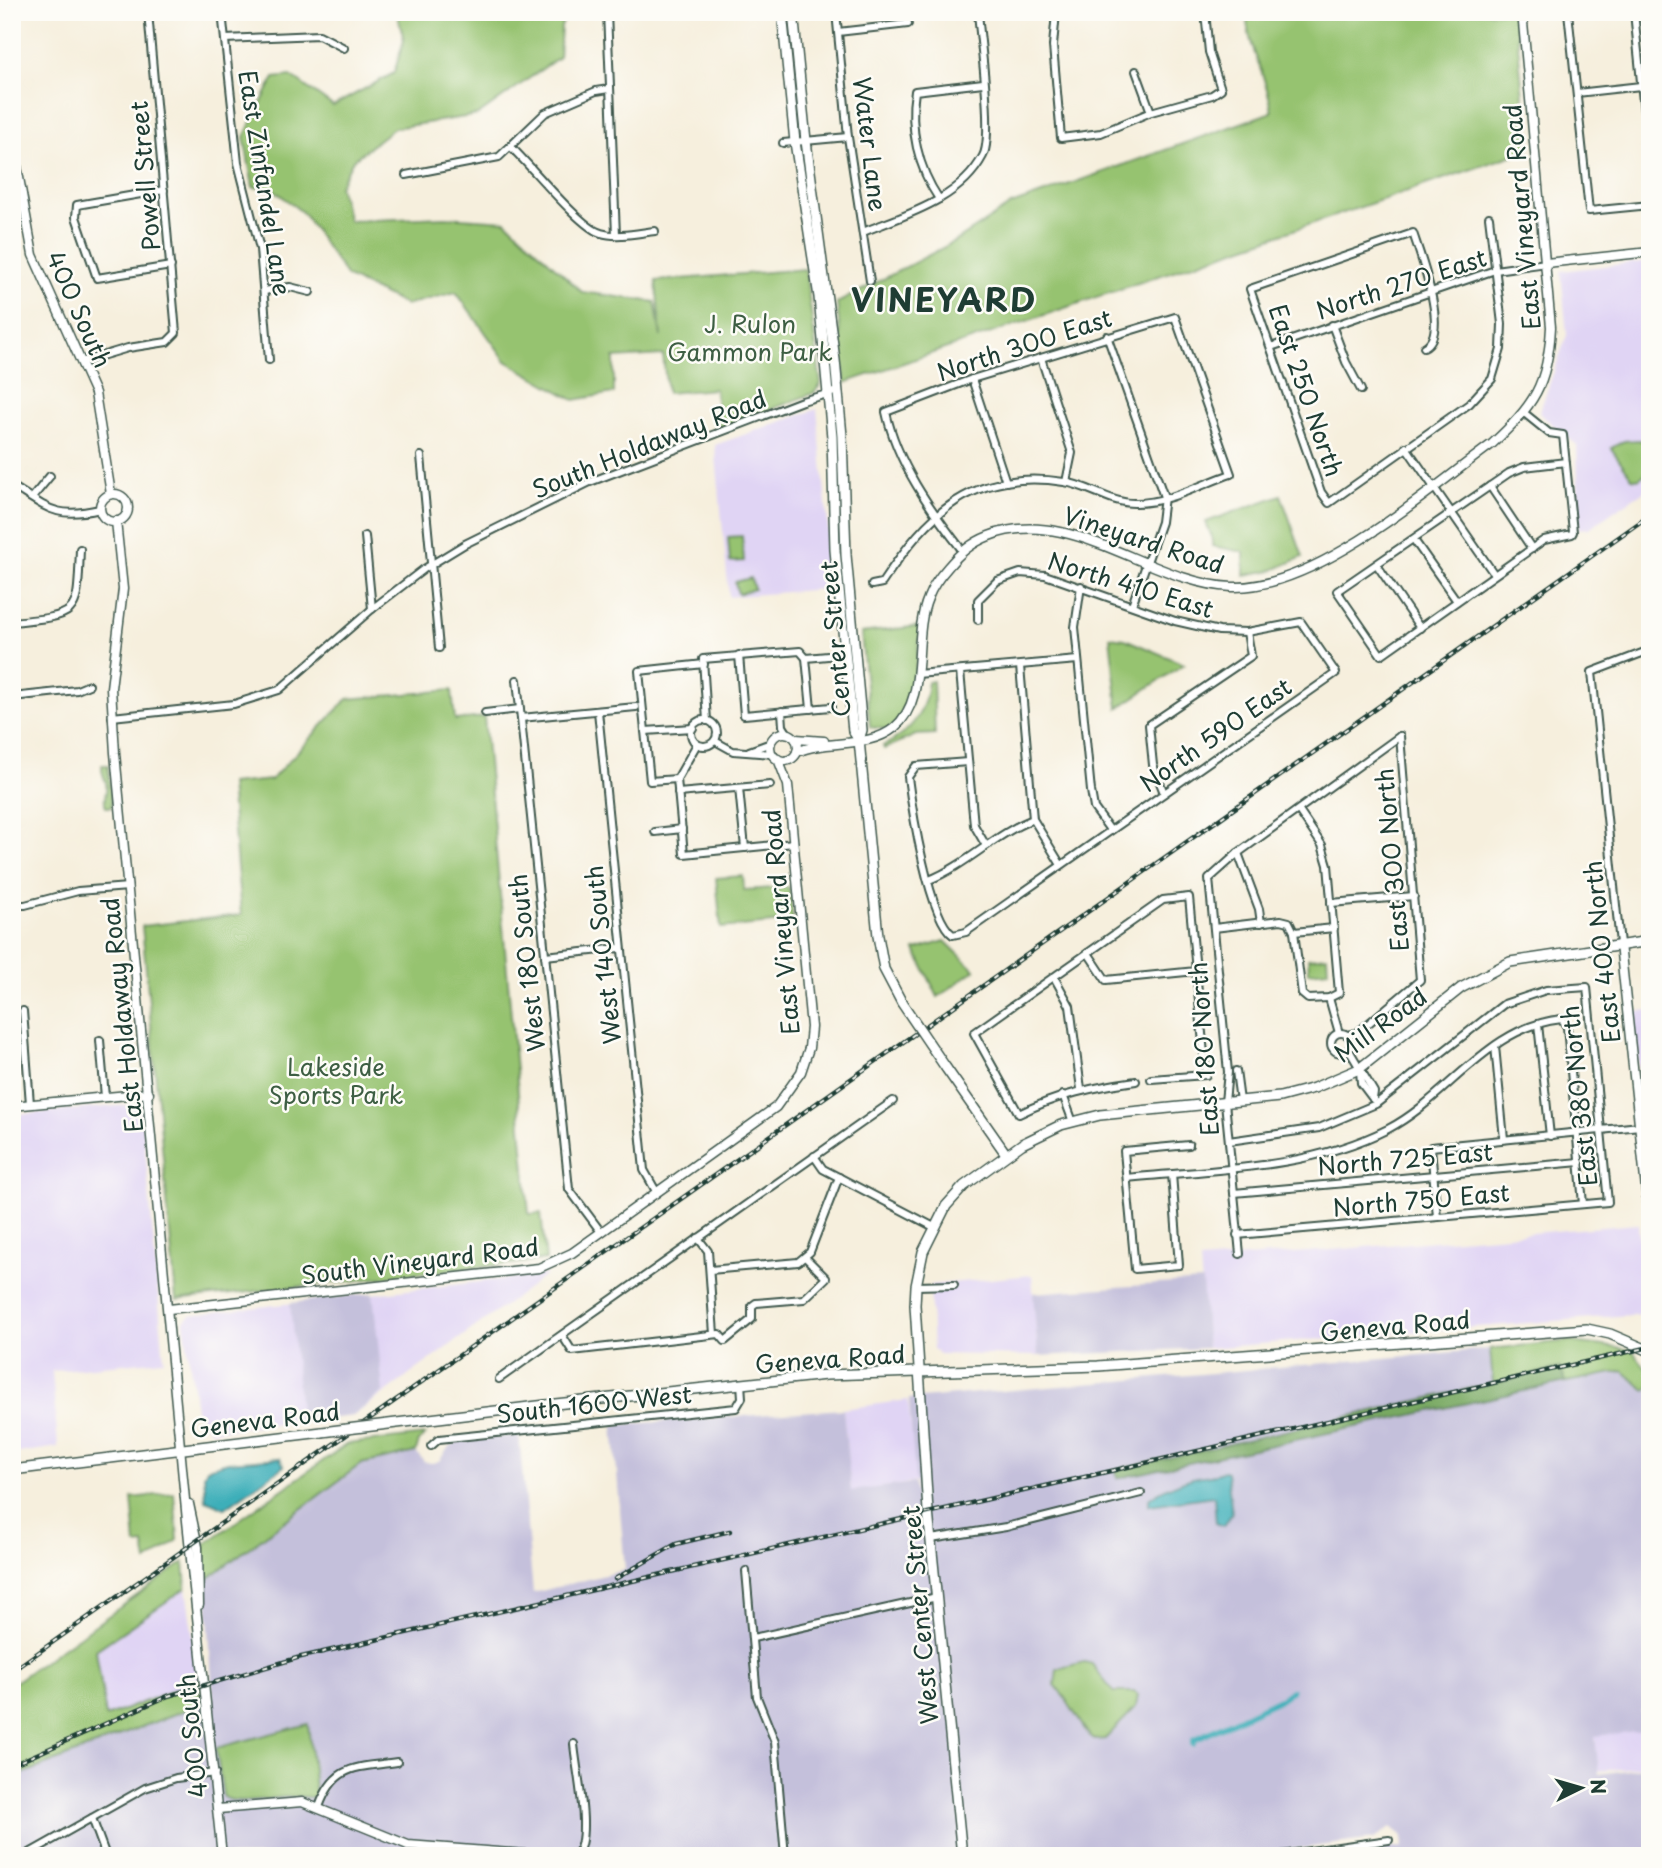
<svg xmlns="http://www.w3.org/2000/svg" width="1662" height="1868" viewBox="0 0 1662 1868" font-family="'Playpen Sans',sans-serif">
  <rect width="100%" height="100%" fill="#fdfcf7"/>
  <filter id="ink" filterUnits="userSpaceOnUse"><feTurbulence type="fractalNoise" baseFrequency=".0143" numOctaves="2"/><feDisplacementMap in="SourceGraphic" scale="14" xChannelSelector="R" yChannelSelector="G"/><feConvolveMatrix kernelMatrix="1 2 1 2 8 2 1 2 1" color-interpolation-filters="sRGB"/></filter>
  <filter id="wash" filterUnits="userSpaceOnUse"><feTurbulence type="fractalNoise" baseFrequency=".00686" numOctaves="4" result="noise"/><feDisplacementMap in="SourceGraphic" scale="28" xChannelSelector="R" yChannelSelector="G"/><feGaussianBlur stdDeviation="1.57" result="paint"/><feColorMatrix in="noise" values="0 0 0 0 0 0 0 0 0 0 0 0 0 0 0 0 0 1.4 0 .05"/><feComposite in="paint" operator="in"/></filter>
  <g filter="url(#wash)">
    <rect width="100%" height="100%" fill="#f6efdd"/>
    <g fill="#e0d4f4">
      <polygon points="1650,261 1650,487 1589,528 1579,529 1577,445 1539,413 1567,335 1561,271"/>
      <polygon points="817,409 834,588 729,597 715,445"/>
      <polygon points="1650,1010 1650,1181 1633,1012"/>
      <polygon points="141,1104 164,1360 52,1371 58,1447 12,1454 12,1115"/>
      <polygon points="1638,1224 1645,1314 1207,1348 1200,1261"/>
      <polygon points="548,1274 353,1416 211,1431 197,1417 184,1321 190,1315"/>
      <polygon points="1032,1275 1038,1356 939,1354 933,1350 930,1285"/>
      <polygon points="908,1400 917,1482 851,1492 843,1409"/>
      <polygon points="186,1588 199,1680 106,1718 96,1650"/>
      <polygon points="1650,1729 1650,1766 1598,1771 1595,1735"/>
    </g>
    <g fill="#c4c0db">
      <polygon points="1202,1281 1207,1348 1038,1356 1033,1293"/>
      <polygon points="373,1293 383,1392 353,1416 301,1422 290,1303"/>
      <polygon points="1490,1349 1493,1383 1560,1368 1566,1382 1623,1371 1645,1390 1650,1387 1650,1708 1641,1710 1644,1730 1595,1736 1599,1774 1650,1767 1650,1856 1338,1856 1337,1853 1403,1847 1402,1836 1391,1827 1374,1839 1242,1856 12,1856 12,1778 213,1699 206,1580 361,1464 416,1452 424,1462 432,1463 439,1461 449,1447 461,1441 519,1435 533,1593 625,1570 613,1425 843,1409 851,1491 914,1483 917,1500 909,1399"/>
    </g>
    <g fill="#96c370" stroke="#5a8052" stroke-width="2">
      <polygon points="397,12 567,12 561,27 559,57 478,115 394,128 353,160 339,186 349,221 445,217 506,221 582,292 655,302 661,337 656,281 805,269 821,384 814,393 719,429 715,389 667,393 663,355 614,358 614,393 574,400 506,361 456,292 406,305 347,277 303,213 273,189 253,187 244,137 274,78 291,76 333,106 394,73 404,40"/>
      <path d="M 1246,12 L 1515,12 L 1528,150 L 845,383 L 837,303 L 956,241 L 1011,205 L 1272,112 C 1267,73 1248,51 1246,12 Z"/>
      <polygon points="1640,440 1650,445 1650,471 1638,479 1632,478 1611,448 1624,441"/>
      <polygon points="1281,495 1303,557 1273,570 1244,575 1244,552 1212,546 1212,537 1206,522"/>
      <polygon points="742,536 744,561 730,562 728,537"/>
      <polygon points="751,578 754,589 738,594 735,582"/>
      <polygon points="921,626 911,705 891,730 870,727 861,633"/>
      <polygon points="1110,637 1125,639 1184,664 1118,708"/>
      <path d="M 933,681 L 935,734 L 916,735 L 884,749 L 883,746 C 911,732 925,714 928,682 Z"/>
      <polygon points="452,690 455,720 484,717 529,1214 541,1213 546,1260 176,1300 142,926 241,915 230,784 271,780 347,699"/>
      <path d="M 102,765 L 108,765 L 112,807 L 106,807 C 102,798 108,792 106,783 C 104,775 101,774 102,765 Z"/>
      <polygon points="743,876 744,890 789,887 793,921 721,928 716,878"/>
      <polygon points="945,941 975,970 938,997 915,950"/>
      <polygon points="1327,956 1328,970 1309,972 1308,958"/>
      <polygon points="1567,1341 1632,1350 1650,1373 1650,1387 1645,1390 1623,1371 1566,1382 1560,1368 1493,1383 1490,1349"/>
      <polygon points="425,1435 419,1441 416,1452 361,1464 206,1580 202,1546 347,1444"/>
      <polygon points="174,1493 178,1540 147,1562 144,1544 136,1545 132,1498"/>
      <polygon points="184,1562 186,1588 96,1650 106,1717 199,1680 200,1704 12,1778 12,1684"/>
      <path d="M 1084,1662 L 1092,1664 L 1113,1692 L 1134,1692 L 1138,1695 L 1136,1707 L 1105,1739 C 1100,1739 1097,1741 1093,1739 C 1086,1735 1066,1696 1055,1685 L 1057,1669 Z"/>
      <path d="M 308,1724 L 316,1799 C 292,1790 236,1809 223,1796 L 216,1748 Z"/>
    </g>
    <polygon fill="#78a962" stroke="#4c734b" stroke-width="2" points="1560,1368 1566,1382 1118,1478 1115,1470"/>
    <g fill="#3eafb9" stroke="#2e7676" stroke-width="2">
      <polygon points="280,1458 284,1466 225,1508 206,1500 204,1475 207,1468 228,1462"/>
      <path d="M 1224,1471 L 1227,1472 L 1232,1513 L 1224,1526 L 1216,1523 L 1214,1496 L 1149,1505 L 1149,1499 C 1159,1490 1182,1481 1196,1477 C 1206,1475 1214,1476 1224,1471 Z"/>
    </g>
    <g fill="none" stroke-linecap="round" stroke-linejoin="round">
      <polyline stroke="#3eafb9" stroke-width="6" points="1193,1744 1194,1740 1282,1698 1291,1691"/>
    </g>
  </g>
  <g filter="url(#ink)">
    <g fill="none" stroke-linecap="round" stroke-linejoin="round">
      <g stroke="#3f584d" stroke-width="10">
        <g id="minor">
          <polyline points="222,12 238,163 260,249 269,360"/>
          <polyline points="607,12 616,235"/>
          <polyline points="836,12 848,137 870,281"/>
          <polyline points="1056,12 1053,46 1061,138 1101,133 1151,112 1212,95 1221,89 1209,52 1205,12"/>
          <polyline points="1568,12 1589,211 1650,205"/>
          <polyline points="1634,12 1650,172"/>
          <polyline points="838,32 908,24 906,12"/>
          <polyline points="225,39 319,35 344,48"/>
          <polyline points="1136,71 1151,112"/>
          <polyline points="1577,93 1650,85"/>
          <polyline points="783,143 848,137"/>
          <path d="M 512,148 C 531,166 582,229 601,233 C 617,238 638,233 655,231"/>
          <polyline points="406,175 499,157 545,113 596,91 609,89"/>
          <polyline points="164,190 77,205 76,217 97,278 171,266"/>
          <path d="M 939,199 C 918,168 909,128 915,91 L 983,83"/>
          <path d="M 863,232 C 905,215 960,200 983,156 C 994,136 980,40 978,12"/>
          <polyline points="264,291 290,287 310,292"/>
          <polyline points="1332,325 1346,362 1361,390"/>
          <polyline points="1107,336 1164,497 1161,522 1132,605"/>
          <polyline points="1271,347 1495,270 1546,263"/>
          <path d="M 1424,347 C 1451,335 1420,255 1413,233 L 1250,289 L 1321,492 L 1329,503 L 1469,404 L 1492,379 L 1501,349 L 1502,324 L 1489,217"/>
          <polyline points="1041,358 1072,453 1066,482"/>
          <polyline points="81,362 128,348 167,342 176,333 148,12"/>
          <polyline points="972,379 1006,482"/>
          <polyline points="1523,412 1549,433 1563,435 1573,532 1572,534 1544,540 1381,655 1337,591 1509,473 1524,467 1566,462"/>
          <polyline points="1406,447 1494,574"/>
          <polyline points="421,456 439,648"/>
          <path d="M 12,486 C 49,509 56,519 100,509"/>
          <polyline points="1490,486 1532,549"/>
          <polyline points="32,498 50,476"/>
          <polyline points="365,536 372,609"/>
          <polyline points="1414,540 1457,601"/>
          <polyline points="1377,565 1420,628"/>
          <path d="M 872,585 L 882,583 C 928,513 973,468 1064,482 C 1088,485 1110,503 1134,503 C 1166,504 1202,484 1231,474 L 1175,317 L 972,379 L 886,412 C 897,463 930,509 962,550"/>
          <polyline points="1081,586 1075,627 1091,791 1094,808 1110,830"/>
          <path d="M 12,622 C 82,615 77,616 80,549"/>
          <polyline points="739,655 744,715 831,707"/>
          <polyline points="806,658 828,656"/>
          <polyline points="1020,666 1033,819 1061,865"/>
          <polyline points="960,671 974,825 985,844"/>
          <polyline points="917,674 1078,660"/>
          <polyline points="517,680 569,1189 601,1232"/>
          <polyline points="12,697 77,690 89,685"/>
          <polyline points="598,711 644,1170 657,1193"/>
          <polyline points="782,711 783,726 788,734"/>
          <polyline points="485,713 520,709"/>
          <polyline points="112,717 234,704 279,690 372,609 424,569 465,544 590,482 802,401 838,391"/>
          <polyline points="521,718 636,707"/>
          <circle cx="704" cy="733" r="13"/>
          <polyline points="707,721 703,659 800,651 806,658 811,709"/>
          <polyline points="645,731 693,728"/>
          <polyline points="715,741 733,751 773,754"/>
          <polyline points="697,744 677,779 684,854 794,843"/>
          <polyline points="749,751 771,743"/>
          <path d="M 968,762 L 916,766 L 908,777 C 912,809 929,919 953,935 L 966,932 L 1336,673 L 1301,622 L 1247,632 L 1219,631 L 1175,621 L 1045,575 L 1020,573 L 997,581 L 978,600 L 978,620"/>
          <polyline points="677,779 650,781 639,671 704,664"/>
          <polyline points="739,788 745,848"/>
          <polyline points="678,793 770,785"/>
          <polyline points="1164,793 1153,765 1149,725 1251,656 1247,632"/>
          <polyline points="655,832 682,829"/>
          <polyline points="1238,853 1259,909 1261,923"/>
          <path d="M 929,880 C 967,865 995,834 1033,819"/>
          <polyline points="1331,903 1414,896"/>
          <polyline points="12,905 25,905 78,891 128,887"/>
          <polyline points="1214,928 1281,920 1289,922 1294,932 1334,928"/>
          <polyline points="1294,932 1302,994 1308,999 1329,998 1339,993 1328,865 1322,845 1299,811"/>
          <polyline points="1620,944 1592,672 1650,650"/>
          <polyline points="1088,953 1106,980 1196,971"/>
          <polyline points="545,956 620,948"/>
          <polyline points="1054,977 1070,1006 1081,1089"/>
          <polyline points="1329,998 1339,1033"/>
          <polyline points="23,1011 30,1104"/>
          <polyline points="1538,1024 1550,1136"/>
          <circle cx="1341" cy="1043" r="10"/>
          <polyline points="1348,1035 1357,1033 1420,980 1400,736"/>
          <polyline points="100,1040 105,1097"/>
          <polyline points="1495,1046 1504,1139"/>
          <polyline points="1349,1050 1374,1092 1373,1099"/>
          <polyline points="1236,1071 1240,1101"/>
          <polyline points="1360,1071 1361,1083 1373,1099"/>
          <path d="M 1136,1081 C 1093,1087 1057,1095 1019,1114 L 974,1033 L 1163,900 L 1189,897 L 1206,1075 L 1151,1079"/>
          <polyline points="1063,1095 1073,1122"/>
          <polyline points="1229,1141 1319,1128 1376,1104 1504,1004 1546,990 1587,987 1608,1202 1237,1235"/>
          <polyline points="814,1156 823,1169 934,1227"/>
          <polyline points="1172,1174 1179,1265 1135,1269 1124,1151 1189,1145"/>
          <path d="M 1127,1178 C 1216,1169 1307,1170 1388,1129 C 1448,1098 1488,1026 1562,1019 L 1567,1027 L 1583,1204"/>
          <polyline points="1234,1193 1580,1162"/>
          <polyline points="1437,1217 1431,1147 1650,1125"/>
          <polyline points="698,1238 708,1251 714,1334"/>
          <polyline points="1240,1254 1225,1102 1228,1072 1209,879 1238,853 1400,736"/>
          <polyline points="710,1270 798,1262 810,1252 839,1177"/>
          <polyline points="916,1286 954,1285"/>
          <polyline points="562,1335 572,1351 719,1334 725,1341 752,1319 752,1306 756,1303 804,1299 826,1278 805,1257"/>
          <polyline points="499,1379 893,1101"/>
          <polyline points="431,1446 439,1439 736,1408 742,1398 741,1383"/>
          <polyline points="931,1539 1006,1527 1141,1493"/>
          <polyline points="746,1571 757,1697 775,1742 785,1856"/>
          <polyline points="753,1638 937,1597"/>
          <path d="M 574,1744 C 576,1770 592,1836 576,1856"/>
          <path d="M 319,1807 C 335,1763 357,1768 397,1762"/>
          <polyline points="92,1818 106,1856"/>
          <polyline points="24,1856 145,1788 176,1778 215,1773"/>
          <polyline points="1274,1856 1389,1840"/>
        </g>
      </g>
      <g stroke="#3f584d" stroke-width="11">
        <g id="tertiary">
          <polyline points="12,16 19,12"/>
          <polyline points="12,139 33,255 95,393 111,494"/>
          <polyline points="1546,263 1650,252"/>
          <circle cx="114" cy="508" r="14"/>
          <polyline points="116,521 123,589 111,688 115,753 187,1521 222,1856"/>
          <circle cx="784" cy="747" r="14"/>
          <polyline points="796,739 824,741"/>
          <path d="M 797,752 C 827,739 868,749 894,728 C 930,698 911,638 928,598 C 932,587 940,576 948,567 C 960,553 971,543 989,536 C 1070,504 1152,584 1232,587 C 1315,590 1426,492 1492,444 C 1534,405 1548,385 1551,327 L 1522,12"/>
          <polyline points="1620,944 1650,1227"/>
          <polyline points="12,1106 149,1093"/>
          <polyline points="169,1309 539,1268 572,1253 776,1107 801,1072 809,1048 811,1027 788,785 778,759"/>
          <polyline points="189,1504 198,1547 199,1605"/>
          <polyline points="218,1809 302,1802 408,1845 550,1856"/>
        </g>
      </g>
      <g stroke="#3f584d" stroke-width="12">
        <g id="secondary">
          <polyline points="782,12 795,142 819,297 832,437 835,550 853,731 859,740"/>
          <polyline points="793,12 806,141 835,360 842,436 846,555 862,730 859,740 878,936 884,969 902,1003"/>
          <polyline points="946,1068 1006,1154"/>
          <polyline points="546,1405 826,1375 1098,1366 1587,1329 1610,1334 1650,1351"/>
          <polyline points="12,1470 322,1432"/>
          <polyline points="962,1856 928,1511 915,1305 916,1286 923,1252 946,1206 964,1186 1022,1144 1061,1125 1100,1115 1280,1097 1314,1088 1359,1069 1461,988 1510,962 1650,941"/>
        </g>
      </g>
      <use href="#minor" stroke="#fff" stroke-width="6"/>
      <use href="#tertiary" stroke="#fff" stroke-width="8"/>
      <use href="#secondary" stroke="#fff" stroke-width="9"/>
      <g stroke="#1f3d34" stroke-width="4.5">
        <g id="rail">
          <polyline points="615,1579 676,1544 730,1531"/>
          <polyline points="12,1671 1650,515"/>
          <polyline points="12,1765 168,1696 297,1658 1650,1347"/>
        </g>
      </g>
      <use href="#rail" stroke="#fdfcf7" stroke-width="2" stroke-dasharray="5" stroke-linecap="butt"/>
      <g stroke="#3f584d" stroke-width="12" stroke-linecap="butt">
        <g id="secondary-bridge">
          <polyline points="902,1003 946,1068"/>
          <polyline points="322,1432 546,1405"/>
        </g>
      </g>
      <use href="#secondary-bridge" stroke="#fff" stroke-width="9"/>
    </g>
  </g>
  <g text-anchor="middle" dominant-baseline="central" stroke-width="5" stroke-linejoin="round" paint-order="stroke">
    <g font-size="24" fill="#1f3d34" stroke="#fdfcf7">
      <text transform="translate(871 144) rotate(83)">Water Lane</text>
      <text transform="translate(144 176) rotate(-95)">Powell Street</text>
      <text transform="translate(266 183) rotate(81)">East Zinfandel Lane</text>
      <text transform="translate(1521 217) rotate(-95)">East Vineyard Road</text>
      <text transform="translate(1401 283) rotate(-18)">North 270 East</text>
      <text transform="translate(80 309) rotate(66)">400 South</text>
      <text transform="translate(1024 344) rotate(-18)">North 300 East</text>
      <text transform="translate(1307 390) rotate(71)">East 250 North</text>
      <text transform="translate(649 443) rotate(-22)">South Holdaway Road</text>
      <text transform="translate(1144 539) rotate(18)">Vineyard Road</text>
      <text transform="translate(1131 584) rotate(17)">North 410 East</text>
      <text transform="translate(834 639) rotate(-95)">Center Street</text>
      <text transform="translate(1215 734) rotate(-35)">North 590 East</text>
      <text transform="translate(1391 860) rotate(-95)">East 300 North</text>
      <text transform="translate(780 922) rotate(-95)">East Vineyard Road</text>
      <text transform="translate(1601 952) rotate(-96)">East 400 North</text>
      <text transform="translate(602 955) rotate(-96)">West 140 South</text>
      <text transform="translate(526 963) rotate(-96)">West 180 South</text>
      <text transform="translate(121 1015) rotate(-96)">East Holdaway Road</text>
      <text transform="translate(1380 1024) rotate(-36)">Mill Road</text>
      <text transform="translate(1203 1049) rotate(-94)">East 180 North</text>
      <text transform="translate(1578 1096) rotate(-96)">East 380 North</text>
      <text transform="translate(1405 1158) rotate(-5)">North 725 East</text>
      <text transform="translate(1421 1199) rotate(-5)">North 750 East</text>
      <text transform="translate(420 1260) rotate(-7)">South Vineyard Road</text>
      <text transform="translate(1395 1325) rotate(-5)">Geneva Road</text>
      <text transform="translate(830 1358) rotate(-4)">Geneva Road</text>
      <text transform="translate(594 1403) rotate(-6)">South 1600 West</text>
      <text transform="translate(265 1419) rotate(-7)">Geneva Road</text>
      <text transform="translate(919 1615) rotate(-95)">West Center Street</text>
      <text transform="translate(191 1736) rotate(-96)">400 South</text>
    </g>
    <g font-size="24" fill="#3d5e43" stroke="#fdfcf7">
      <text x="750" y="323">J. Rulon<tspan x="750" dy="28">Gammon Park</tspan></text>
      <text x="336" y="1066">Lakeside<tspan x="336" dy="28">Sports Park</tspan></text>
    </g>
    <g font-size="32" font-weight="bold" letter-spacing="2" fill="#1f3d34" stroke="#fdfcf7">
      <text x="944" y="299">VINEYARD</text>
    </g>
  </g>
  <rect width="1662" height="1868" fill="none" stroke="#fdfcf7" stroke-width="42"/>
  <g transform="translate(1581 1788) rotate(85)" stroke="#fdfcf7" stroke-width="5" paint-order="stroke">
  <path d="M0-5L12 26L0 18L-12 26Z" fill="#1f3d34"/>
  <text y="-10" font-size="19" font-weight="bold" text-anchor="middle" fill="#1f3d34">N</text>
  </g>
</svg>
